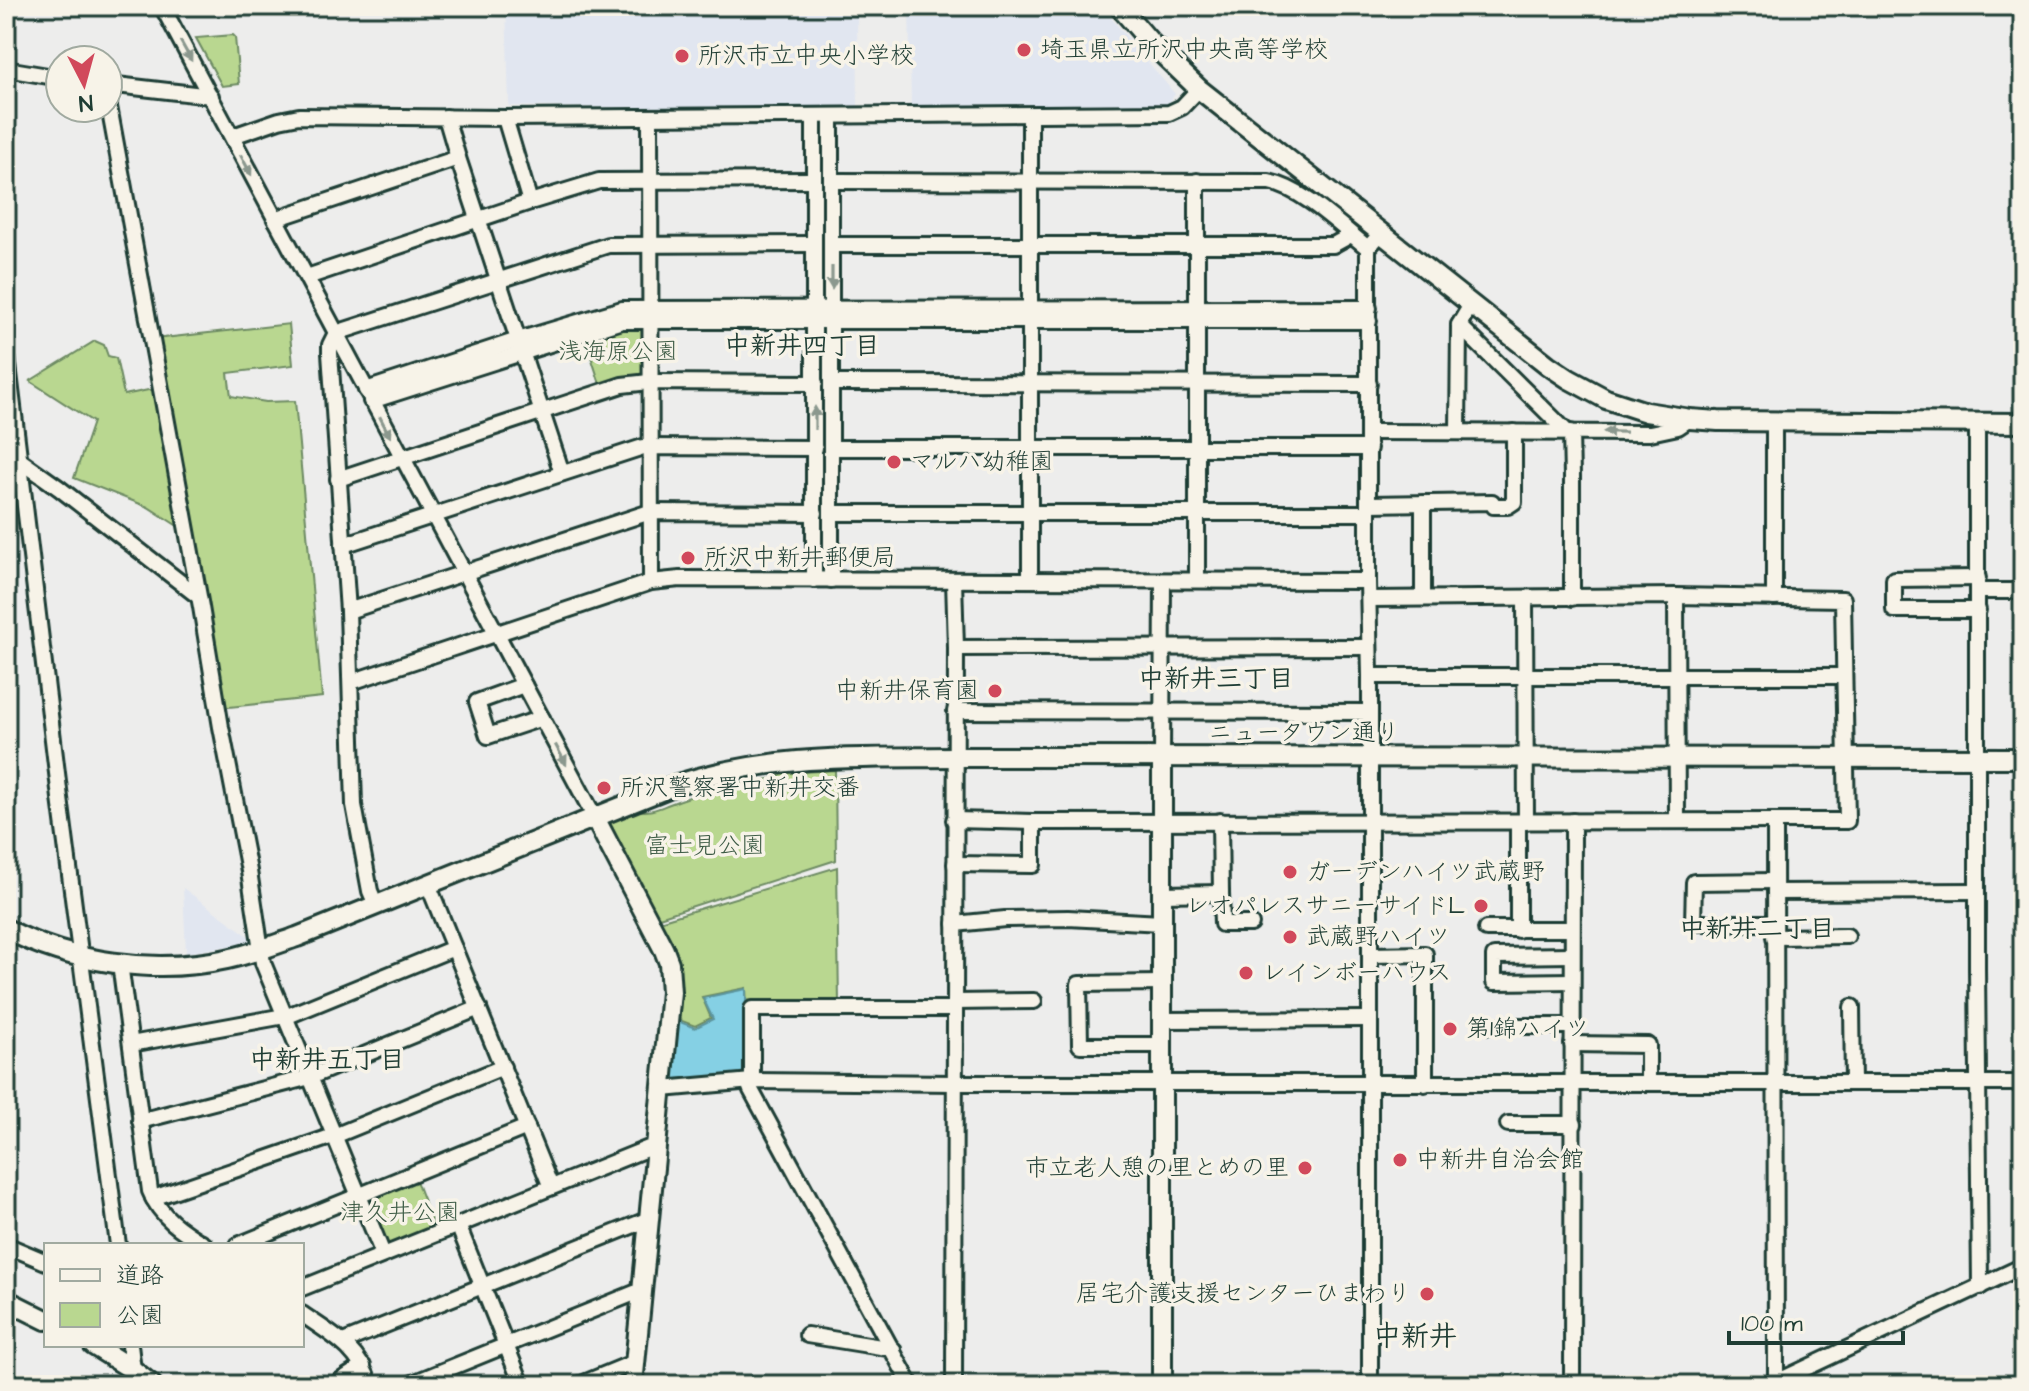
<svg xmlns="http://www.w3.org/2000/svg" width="2029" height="1391" viewBox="0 0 2029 1391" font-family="'Architects Daughter','Klee One',sans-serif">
  <rect width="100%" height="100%" fill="#ededec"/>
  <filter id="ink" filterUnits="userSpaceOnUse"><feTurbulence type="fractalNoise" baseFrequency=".0125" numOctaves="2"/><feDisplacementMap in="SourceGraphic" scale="16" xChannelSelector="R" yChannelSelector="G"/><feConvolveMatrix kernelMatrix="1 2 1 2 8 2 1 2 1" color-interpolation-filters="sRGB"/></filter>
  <g filter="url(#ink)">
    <g fill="#e1e6f0">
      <polygon points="506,6 857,6 858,108 677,109 509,106"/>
      <polygon points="909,6 1101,6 1175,94 1167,106 911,108"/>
      <polygon points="183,888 254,940 235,945 186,953"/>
    </g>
    <g fill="#b9d790" stroke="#6c8a62" stroke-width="2">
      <polygon points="233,35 235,37 239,84 222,86 196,38"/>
      <polygon points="289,324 293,365 228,373 231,396 266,402 295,401 322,697 220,708 190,534 148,507 74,478 93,422 30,381 95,341 104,345 108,356 116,358 124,395 163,387 155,339"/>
      <polygon points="620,324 644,328 645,375 642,379 601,387 584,335"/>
      <path d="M 835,770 L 836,860 L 653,919 L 605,824 L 637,810 C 648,813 657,809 667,805 C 703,791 739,783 777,778 L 782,773 Z"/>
      <polygon points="837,867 839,1004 747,1005 746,988 702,997 711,1018 695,1026 674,1018 656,922"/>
      <polygon points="415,1178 434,1228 385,1248 365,1198"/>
    </g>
    <polygon fill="#85d0e4" stroke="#5c959e" stroke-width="2" points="746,989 746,1067 739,1078 673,1083 670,1078 675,1020 695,1028 713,1019 703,998"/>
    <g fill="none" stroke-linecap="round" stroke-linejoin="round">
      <g stroke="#1f3d34" stroke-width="20">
        <g id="minor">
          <path d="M 162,6 C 306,276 449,546 594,816"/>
          <polyline points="6,69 60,78"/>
          <polyline points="108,84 211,96"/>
          <polyline points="108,101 201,607 221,727 249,871 263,963 383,1254"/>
          <polyline points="814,116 814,580"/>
          <polyline points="446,117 458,158 562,473"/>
          <polyline points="650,117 651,582"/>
          <polyline points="505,118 530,202"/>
          <polyline points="233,136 279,120 299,116 505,118 1169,113 1182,107 1199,89"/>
          <path d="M 832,181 L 1269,182 C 1304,189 1340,226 1368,248"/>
          <polyline points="275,219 458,158"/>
          <polyline points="832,245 1333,245 1351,235"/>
          <polyline points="307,277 530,202 599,181 814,180"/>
          <polyline points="1474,306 1466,313 1459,325 1567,432"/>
          <polyline points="6,348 60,798 118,1245"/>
          <polyline points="832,383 1369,384"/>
          <polyline points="366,390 518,340 622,309 1369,308"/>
          <polyline points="371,401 622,321 1369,321"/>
          <polyline points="1774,421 1774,598"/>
          <polyline points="1977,422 1977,968 1980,1287"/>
          <polyline points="1369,432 1650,433 1678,427 1690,419"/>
          <polyline points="1458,432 1459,325"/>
          <polyline points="1571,432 1572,477 1572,598"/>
          <polyline points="831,448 1369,448"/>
          <polyline points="21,461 59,488 198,596"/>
          <polyline points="338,479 622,385 649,382 815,383"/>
          <polyline points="1369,504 1492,502 1494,506 1508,506 1514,502 1514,432"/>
          <polyline points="832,513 1368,513"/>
          <polyline points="343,545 643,447 815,448"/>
          <polyline points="1978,578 1894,579 1894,610 1978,610"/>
          <polyline points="831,580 831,116"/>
          <polyline points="954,580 956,648 954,1385"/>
          <polyline points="1030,580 1030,115"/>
          <polyline points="1197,580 1197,181"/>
          <polyline points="1978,591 2023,591"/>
          <polyline points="1676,596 1677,821"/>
          <polyline points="1423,598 1423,503"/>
          <polyline points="1525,598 1526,822"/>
          <polyline points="348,611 650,512 815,513"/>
          <polyline points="956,648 1369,647"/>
          <polyline points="1370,676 1844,676"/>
          <polyline points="351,682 651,582 680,579 1368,581"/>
          <polyline points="524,685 477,702 488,736 542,718"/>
          <polyline points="955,711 1370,712"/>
          <polyline points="1162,757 1163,581"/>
          <polyline points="954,820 1033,822 1847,821 1843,599 1676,596 1369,599"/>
          <polyline points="1220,821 1221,893"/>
          <polyline points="1518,822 1518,930"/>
          <polyline points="1775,822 1776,1382"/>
          <polyline points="955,864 1033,865 1033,822"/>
          <polyline points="428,884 551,1187"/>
          <polyline points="1775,892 1977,891"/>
          <polyline points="1162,894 1221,893 1222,924 1251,924"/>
          <polyline points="376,905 370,891 354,805 348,611 330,353 330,345 336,333 608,245 814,244"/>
          <polyline points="1775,923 1693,923 1694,882 1775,881"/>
          <polyline points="955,924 1005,919 1068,918 1162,923"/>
          <polyline points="1486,929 1572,929"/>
          <polyline points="1774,937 1847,936"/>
          <polyline points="1370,955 1425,954 1425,1084"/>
          <path d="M 120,963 L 150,1191 C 160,1217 182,1231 205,1245"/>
          <polyline points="1572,981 1494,982 1494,956 1572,955"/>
          <polyline points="1162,983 1079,984 1080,1045 1162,1045"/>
          <polyline points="955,1002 1034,1001"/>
          <polyline points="1852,1007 1853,1083"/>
          <polyline points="1162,1020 1369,1019"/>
          <polyline points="1490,1026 1571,1026"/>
          <polyline points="131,1044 290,1015 454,948"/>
          <polyline points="1572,1044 1648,1045 1648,1083"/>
          <polyline points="752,1081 752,1009 955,1009"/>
          <polyline points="748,1082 751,1090 911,1385"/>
          <polyline points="662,1089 752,1081 955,1083 2023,1083"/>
          <polyline points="140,1121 310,1077 479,1008"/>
          <polyline points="1508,1124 1574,1124"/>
          <polyline points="153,1198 339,1134 503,1067"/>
          <polyline points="458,1225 522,1385"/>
          <polyline points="6,1245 46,1262"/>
          <polyline points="238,1245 527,1127"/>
          <polyline points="302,1288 656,1145"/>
          <path d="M 302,1314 C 332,1335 359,1348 370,1385"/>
          <polyline points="807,1335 893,1349"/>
          <polyline points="343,1342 649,1219"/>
          <polyline points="130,1345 133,1370"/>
          <polyline points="339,1385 340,1381 363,1366"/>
          <polyline points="408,1385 642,1290"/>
          <polyline points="579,1385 635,1362"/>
          <polyline points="1370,1385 1370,676 1368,581 1368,248 1381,233"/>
          <polyline points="1572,1385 1573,821"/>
          <polyline points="1770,1385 2023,1266"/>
        </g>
      </g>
      <g stroke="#1f3d34" stroke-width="24">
        <g id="tertiary">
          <polyline points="1119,6 1151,43 1199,89 1548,365 1569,379 1606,399 1646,412 1690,419 1718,421 2023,423"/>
          <polyline points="1162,757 1162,1385"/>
          <polyline points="594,816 664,950 669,963 671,992 633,1385"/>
          <path d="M 6,929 C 71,963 155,975 227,959 C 251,954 274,945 297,937 L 678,784 C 772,754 857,758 954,757 L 2023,758"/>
          <polyline points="6,1300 46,1320"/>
          <polyline points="93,1345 133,1370 152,1385"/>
        </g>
      </g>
      <use href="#minor" stroke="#f7f3e8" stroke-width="14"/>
      <use href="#tertiary" stroke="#f7f3e8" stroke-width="18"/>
    </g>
    <defs><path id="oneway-solid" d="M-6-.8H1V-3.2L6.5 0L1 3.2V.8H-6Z" transform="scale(2)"/></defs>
    <g fill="#8b988e">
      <use href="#oneway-solid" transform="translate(186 51) rotate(61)"/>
      <use href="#oneway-solid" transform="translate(246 165) rotate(62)"/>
      <use href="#oneway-solid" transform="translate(832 278) rotate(90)"/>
      <use href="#oneway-solid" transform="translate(815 418) rotate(-90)"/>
      <use href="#oneway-solid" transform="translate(385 427) rotate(63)"/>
      <use href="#oneway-solid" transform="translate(1615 432) rotate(-179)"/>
      <use href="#oneway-solid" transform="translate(561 755) rotate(62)"/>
    </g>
  </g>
  <g fill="#d1495b" stroke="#f7f3e8" stroke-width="3">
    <circle cx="1024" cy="50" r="8"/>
    <circle cx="682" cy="56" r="8"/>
    <circle cx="894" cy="462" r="8"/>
    <circle cx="688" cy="558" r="8"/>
    <circle cx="995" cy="691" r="8"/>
    <circle cx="604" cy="788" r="8"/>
    <circle cx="1290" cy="872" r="8"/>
    <circle cx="1481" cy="906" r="8"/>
    <circle cx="1290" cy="937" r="8"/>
    <circle cx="1246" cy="973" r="8"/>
    <circle cx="1450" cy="1029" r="8"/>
    <circle cx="1400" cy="1160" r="8"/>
    <circle cx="1305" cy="1168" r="8"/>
    <circle cx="1427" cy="1294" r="8"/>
  </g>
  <g text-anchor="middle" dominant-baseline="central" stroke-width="7" stroke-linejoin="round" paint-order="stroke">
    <g font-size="24" fill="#1f3d34" stroke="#f7f3e8" text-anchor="start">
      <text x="1040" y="50">埼玉県立所沢中央高等学校</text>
      <text x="698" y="56">所沢市立中央小学校</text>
      <text x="910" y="462">マルハ幼稚園</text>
      <text x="704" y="558">所沢中新井郵便局</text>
      <text x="979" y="691" text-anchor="end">中新井保育園</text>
      <text x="620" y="788">所沢警察署中新井交番</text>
      <text x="1306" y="872">ガーデンハイツ武蔵野</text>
      <text x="1465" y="906" text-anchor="end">レオパレスサニーサイドL</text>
      <text x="1306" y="937">武蔵野ハイツ</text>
      <text x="1262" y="973">レインボーハウス</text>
      <text x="1466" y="1029">第1錦ハイツ</text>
      <text x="1416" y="1160">中新井自治会館</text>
      <text x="1289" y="1168" text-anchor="end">市立老人憩の里とめの里</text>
      <text x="1411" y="1294" text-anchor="end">居宅介護支援センターひまわり</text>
    </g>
    <g font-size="24" fill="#3e5c46" stroke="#f7f3e8">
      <text x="618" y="352">浅海原公園</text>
      <text x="705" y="846">富士見公園</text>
      <text x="400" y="1213">津久井公園</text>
    </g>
    <g font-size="24" fill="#1f3d34" stroke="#f7f3e8">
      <text x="1304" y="733">ニュータウン通り</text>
    </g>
    <g font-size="26" font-weight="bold" fill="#1f3d34" stroke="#f7f3e8">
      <text x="802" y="346">中新井四丁目</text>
      <text x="1216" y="679">中新井三丁目</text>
      <text x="1757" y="929">中新井二丁目</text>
      <text x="327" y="1060">中新井五丁目</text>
    </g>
    <g font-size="28" font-weight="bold" fill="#1f3d34" stroke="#f7f3e8">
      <text x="1415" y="1336">中新井</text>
    </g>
  </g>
  <rect width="2029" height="1391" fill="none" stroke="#f7f3e8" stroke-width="32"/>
  <rect x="16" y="16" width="1997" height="1359" fill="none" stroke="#1f3d34" stroke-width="3" filter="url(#ink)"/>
  <rect x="44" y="1243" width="260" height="104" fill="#f7f3e8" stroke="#a1aaa0" stroke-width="2"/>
  <rect x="60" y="1269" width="40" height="12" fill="#f7f3e8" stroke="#a1aaa0" stroke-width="2"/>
  <text x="116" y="1283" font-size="24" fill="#1f3d34">道路</text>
  <rect x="60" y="1303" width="40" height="24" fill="#b9d790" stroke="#a1aaa0" stroke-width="2"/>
  <text x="116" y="1323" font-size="24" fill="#1f3d34">公園</text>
  <g transform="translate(84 84) rotate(174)"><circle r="38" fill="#f7f3e8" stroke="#a1aaa0" stroke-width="2"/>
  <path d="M0-6L14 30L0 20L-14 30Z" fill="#d1495b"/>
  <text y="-12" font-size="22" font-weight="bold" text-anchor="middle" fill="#1f3d34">N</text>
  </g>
  <path d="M1729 1331v12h174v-12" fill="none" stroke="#1f3d34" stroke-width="4"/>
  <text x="1741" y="1331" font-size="24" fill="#1f3d34" stroke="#f7f3e8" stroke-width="6" paint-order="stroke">100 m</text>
</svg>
